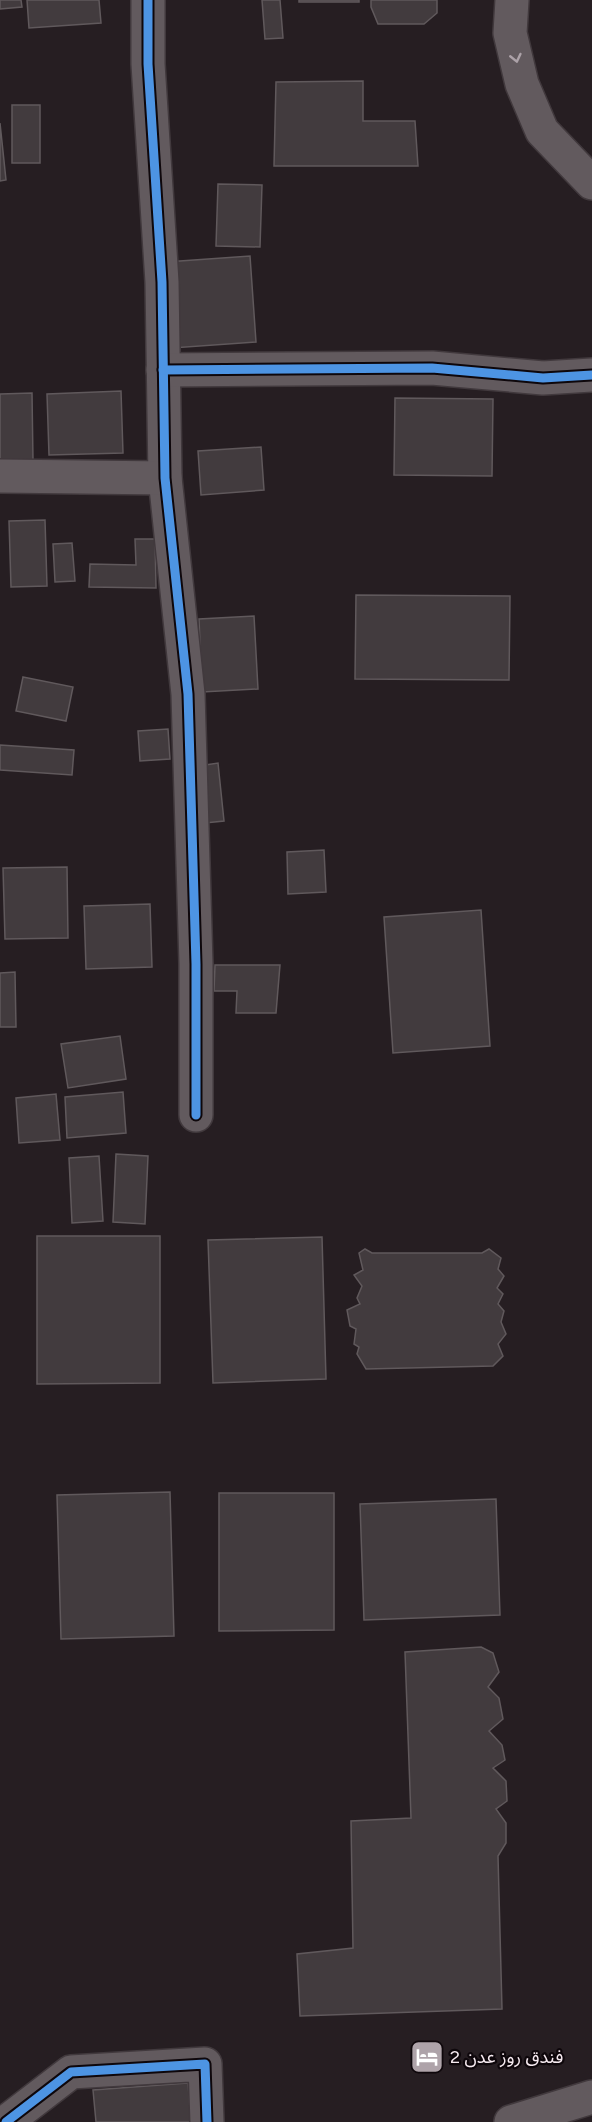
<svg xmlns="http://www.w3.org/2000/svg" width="592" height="2122" viewBox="0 0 592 2122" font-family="Figtree,'Noto Sans Arabic',sans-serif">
  <rect width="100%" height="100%" fill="#261e22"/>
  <g fill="#423b3e" stroke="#60595c" stroke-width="1.5">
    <polygon points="0,0 21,0 22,7 0,9"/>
    <polygon points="27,0 99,0 101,23 29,28"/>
    <polygon points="262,0 280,0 283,38 265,39"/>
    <rect x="299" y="0" width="60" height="2"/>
    <polygon points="371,0 437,0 437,13 424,24 378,24 371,7"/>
    <polygon points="363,81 363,121 415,121 418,166 274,166 276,82"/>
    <rect x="12" y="105" width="28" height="58"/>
    <polygon points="0,123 6,180 0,181"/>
    <polygon points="218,184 262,185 260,247 216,246"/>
    <polygon points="250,256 256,342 172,348 166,262"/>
    <polygon points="121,391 123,453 49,455 47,394"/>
    <polygon points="32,393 33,460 0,461 0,394"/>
    <polygon points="395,398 493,399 492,476 394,475"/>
    <polygon points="261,447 264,490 201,495 198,451"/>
    <polygon points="45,520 47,586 11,587 9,521"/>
    <polygon points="135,539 155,539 156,588 89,587 90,564 136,565"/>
    <polygon points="72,543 75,581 55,582 53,544"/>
    <polygon points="356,595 510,596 509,680 355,679"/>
    <polygon points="254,616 258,689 202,692 199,619"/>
    <polygon points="23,677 73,687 66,721 16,711"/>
    <polygon points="168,729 170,759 140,761 138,731"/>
    <polygon points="0,745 74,750 72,775 0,770"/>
    <polygon points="218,763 224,821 205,823 199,766"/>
    <polygon points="324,850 326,892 288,894 287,852"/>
    <polygon points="67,867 68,938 5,939 3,868"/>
    <polygon points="150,904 152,967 86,969 84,906"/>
    <polygon points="481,910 490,1046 393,1053 384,917"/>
    <polygon points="215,965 280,965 276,1013 236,1013 237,991 214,991"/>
    <polygon points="15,972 16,1027 0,1027 0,973"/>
    <polygon points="120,1036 126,1079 68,1088 61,1044"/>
    <polygon points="123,1092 126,1133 67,1138 65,1097"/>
    <polygon points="56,1094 60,1140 19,1143 16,1098"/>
    <polygon points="116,1154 148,1156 145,1224 113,1222"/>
    <polygon points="99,1156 103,1221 72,1223 69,1158"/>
    <polygon points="37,1236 160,1236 160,1383 37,1384"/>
    <polygon points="322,1237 326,1379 213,1383 208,1240"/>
    <polygon points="365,1249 372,1253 482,1253 489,1249 501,1258 498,1269 504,1276 497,1288 503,1294 498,1304 504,1311 501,1322 506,1334 498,1344 503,1356 493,1366 366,1369 357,1354 359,1347 354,1344 356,1329 350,1326 347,1310 360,1304 357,1298 362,1286 354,1275 363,1270 359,1253"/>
    <polygon points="170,1492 174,1636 61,1639 57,1495"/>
    <polygon points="219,1493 334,1493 334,1630 219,1631"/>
    <polygon points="496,1499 500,1615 364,1620 360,1504"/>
    <polygon points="481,1647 493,1653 499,1672 488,1687 499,1698 503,1719 489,1731 502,1745 505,1760 493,1768 506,1781 507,1801 496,1809 506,1823 506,1843 498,1856 502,2009 300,2016 297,1954 353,1948 351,1821 411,1818 405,1652"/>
    <polygon points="188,2083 191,2122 96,2122 93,2090"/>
  </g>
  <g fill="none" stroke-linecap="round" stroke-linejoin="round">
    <g stroke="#41393d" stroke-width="36">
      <g id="minor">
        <polyline points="148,0 148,64 162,282 165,478 188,694 196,964 196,1115"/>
        <polyline points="512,0 510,33 522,84 542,131 592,183"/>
        <polyline points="163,370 432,368 543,378 592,375"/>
        <polyline points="0,476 165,478"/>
        <polyline points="6,2122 71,2072 205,2064 207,2122"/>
        <polyline points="511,2122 592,2097"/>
      </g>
    </g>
    <use href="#minor" stroke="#625a5e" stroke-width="33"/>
    <g stroke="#0e070b" stroke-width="13">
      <g id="cycleway">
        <polyline points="148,0 148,64 162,282 165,478 188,694 196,964 196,1115"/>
        <polyline points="163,370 432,368 543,378 592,375"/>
        <polyline points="6,2122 71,2072 205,2064 207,2122"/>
      </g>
    </g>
    <use href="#cycleway" stroke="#4d94e3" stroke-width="9"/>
  </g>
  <defs><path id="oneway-chevron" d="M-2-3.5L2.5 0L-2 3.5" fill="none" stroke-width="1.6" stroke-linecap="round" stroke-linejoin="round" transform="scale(1.5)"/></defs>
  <use stroke="#aca2a8" href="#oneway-chevron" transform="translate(516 58) rotate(77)"/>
  <defs>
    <g id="hotel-square" transform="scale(1.725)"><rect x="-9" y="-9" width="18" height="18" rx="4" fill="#aea3a9" stroke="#0e070b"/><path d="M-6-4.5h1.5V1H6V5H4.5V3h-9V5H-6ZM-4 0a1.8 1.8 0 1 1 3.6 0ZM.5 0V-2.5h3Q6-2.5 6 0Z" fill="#fff"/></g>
  </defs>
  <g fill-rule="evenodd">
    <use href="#hotel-square" x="427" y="2057"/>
  </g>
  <g text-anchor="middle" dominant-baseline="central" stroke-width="4.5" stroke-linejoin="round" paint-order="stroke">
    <g font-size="18" fill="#f7ebf1" stroke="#0e070b" text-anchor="start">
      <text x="450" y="2057">فندق روز عدن 2</text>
    </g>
  </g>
</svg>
